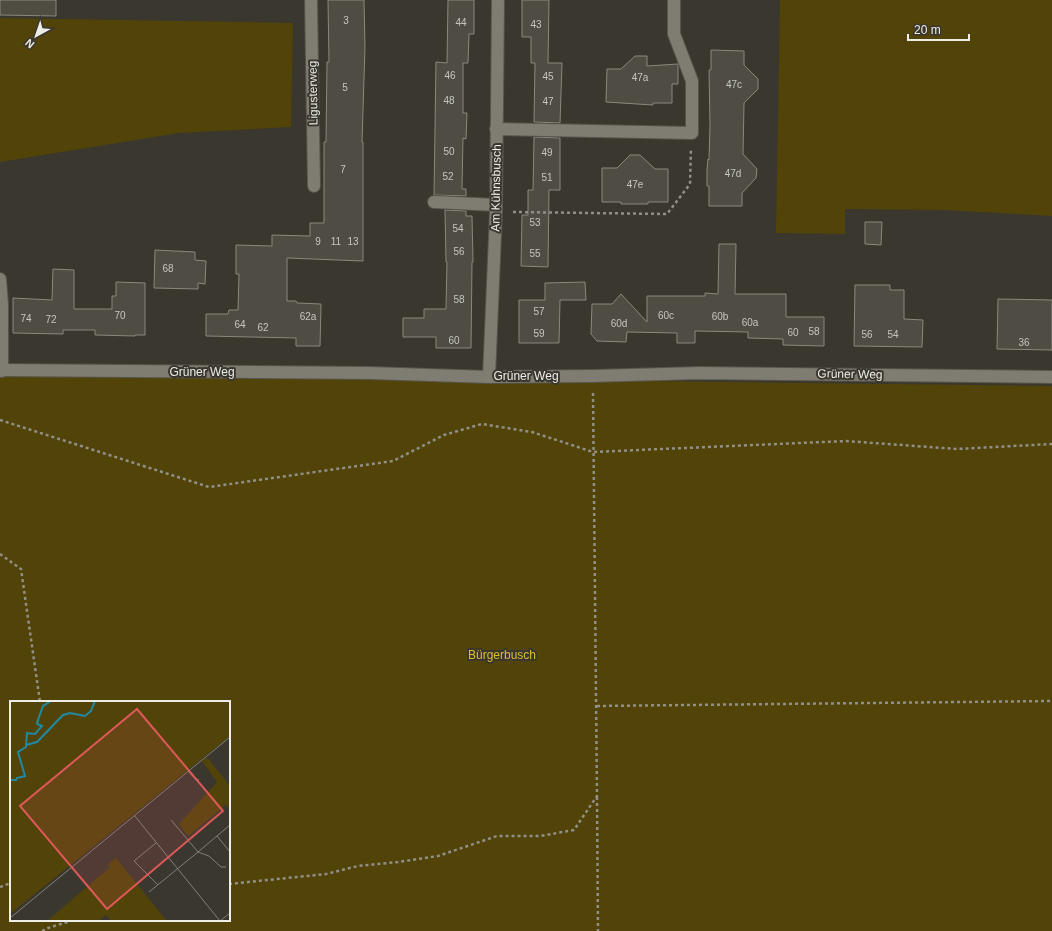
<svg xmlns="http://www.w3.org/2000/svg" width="1052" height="931" viewBox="0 0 1052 931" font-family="Helvetica,sans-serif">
  <rect width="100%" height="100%" fill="#39372e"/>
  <g fill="#524309" fill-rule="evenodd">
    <polygon points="780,0 1052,0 1052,216 944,210 845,209 845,234 776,233"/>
    <polygon points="0,18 293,23 291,127 179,133 0,162"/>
    <path d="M 0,373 L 1052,386 L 1052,931 L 0,931 ZM 11,702 L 229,702 L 229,920 L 11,920 Z"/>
  </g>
  <g fill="#4f4d43" stroke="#8b887e">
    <polygon points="0,0 56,0 56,16 0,15"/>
    <polygon points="328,0 364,0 365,47 362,142 363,142 363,261 287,258 287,301 296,301 297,303 321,304 320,346 296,346 296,338 206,336 206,314 228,314 229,310 238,310 239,274 236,274 236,245 272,246 272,235 310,236 310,223 324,223 324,142 326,142 327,62 329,62"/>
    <polygon points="448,0 474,0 474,34 469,34 468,63 463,63 463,113 467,113 466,139 463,138 462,189 466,189 466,196 434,195 436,62 447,63"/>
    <polygon points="522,0 549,0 548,63 562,63 560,123 534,122 535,63 531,63 531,37 522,37"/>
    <polygon points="711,50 744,51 744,65 758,79 758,89 744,103 743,154 757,169 756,178 742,193 742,206 709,206 709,186 707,186 707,170 708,159 709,160 710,125 709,70 711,70"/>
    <polygon points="635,56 647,56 647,66 678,64 678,84 672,84 672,103 653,103 653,105 606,102 607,69 621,69"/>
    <polygon points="534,137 560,138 560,190 549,190 548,267 521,266 522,215 528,215 528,190 533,190"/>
    <polygon points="630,155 640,155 655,169 668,169 668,202 648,202 648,204 621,204 621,202 602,202 602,168 617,168"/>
    <polygon points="445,210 466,211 466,216 472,216 473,262 472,262 471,348 436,348 436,337 403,337 403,318 424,318 424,309 446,309 447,262 446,262"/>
    <polygon points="865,222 882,222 881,245 865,244"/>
    <polygon points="719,244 736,244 735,294 786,294 786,317 824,317 824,346 783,345 783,339 748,338 748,332 695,331 695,343 677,343 677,333 627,332 626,342 597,341 591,334 592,304 612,304 621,294 647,322 647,296 705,296 705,293 718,294"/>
    <polygon points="155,250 195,252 195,260 206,261 205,284 198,283 198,289 154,288"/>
    <polygon points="53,269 74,270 74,309 112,309 112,296 116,296 116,282 145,283 145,335 135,335 135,336 95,335 95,330 63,330 63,334 13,333 13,298 52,300"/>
    <polygon points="585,282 586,300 560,300 559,343 519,343 519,300 545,300 545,283"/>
    <polygon points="855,285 890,285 890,290 904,290 904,319 923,320 922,347 854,346"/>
    <polygon points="998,299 1052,300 1052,350 997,349"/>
  </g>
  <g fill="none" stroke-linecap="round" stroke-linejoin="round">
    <g stroke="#56544c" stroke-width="14">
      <g id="minor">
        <polyline points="311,0 314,186"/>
        <polyline points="496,129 692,133 692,81 674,34 674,0"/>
        <polyline points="434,202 496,205"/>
        <polyline points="0,279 2,304 2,371"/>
        <polyline points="0,370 370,373 489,377 593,376 699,373 1052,377"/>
        <polyline points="489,377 496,212 498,0"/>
      </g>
    </g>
    <g stroke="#919088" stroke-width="2.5" stroke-dasharray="3 3" stroke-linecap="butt">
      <polyline points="513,212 667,214 690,184 691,149"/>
      <polyline points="0,420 209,487 393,461 444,435 482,424 532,432 593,452 846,441 957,449 1052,444"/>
      <polyline points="0,554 21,569 40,702"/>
      <polyline points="597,706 1052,701"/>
      <polyline points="597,797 598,931"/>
      <polyline points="229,884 326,874 358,866 398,862 438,856 497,836 540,836 574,830 597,796 593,393"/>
      <polyline points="0,887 11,883"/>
      <polyline points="42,931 48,928 74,920"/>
    </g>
    <use href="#minor" stroke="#7f7c71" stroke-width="12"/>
  </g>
  <g text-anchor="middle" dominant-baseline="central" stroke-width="4" stroke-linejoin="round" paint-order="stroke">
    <g font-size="10" fill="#c6c5be">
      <text x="346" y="20">3</text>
      <text x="461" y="22">44</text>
      <text x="536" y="24">43</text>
      <text x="450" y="75">46</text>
      <text x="548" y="76">45</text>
      <text x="640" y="77">47a</text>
      <text x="734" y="84">47c</text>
      <text x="345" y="87">5</text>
      <text x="449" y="100">48</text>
      <text x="548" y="101">47</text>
      <text x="449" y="151">50</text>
      <text x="547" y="152">49</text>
      <text x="343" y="169">7</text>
      <text x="733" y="173">47d</text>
      <text x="448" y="176">52</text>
      <text x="547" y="177">51</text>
      <text x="635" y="184">47e</text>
      <text x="535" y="222">53</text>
      <text x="458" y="228">54</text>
      <text x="318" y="241">9</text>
      <text x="336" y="241">11</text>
      <text x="353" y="241">13</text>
      <text x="459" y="251">56</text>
      <text x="535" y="253">55</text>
      <text x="168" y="268">68</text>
      <text x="459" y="299">58</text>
      <text x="539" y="311">57</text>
      <text x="120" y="315">70</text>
      <text x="666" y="315">60c</text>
      <text x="308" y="316">62a</text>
      <text x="720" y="316">60b</text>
      <text x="26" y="318">74</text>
      <text x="51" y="319">72</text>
      <text x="750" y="322">60a</text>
      <text x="619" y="323">60d</text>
      <text x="240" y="324">64</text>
      <text x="263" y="327">62</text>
      <text x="814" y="331">58</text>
      <text x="793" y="332">60</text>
      <text x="539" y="333">59</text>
      <text x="867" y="334">56</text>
      <text x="893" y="334">54</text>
      <text x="454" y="340">60</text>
      <text x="1024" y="342">36</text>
    </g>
    <g font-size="12" fill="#eeede7" stroke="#39372e">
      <text transform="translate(313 93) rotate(-91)">Ligusterweg</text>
      <text transform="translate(496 188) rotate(-89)">Am Kühnsbusch</text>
      <text x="202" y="372">Grüner Weg</text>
      <text transform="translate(850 374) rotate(1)">Grüner Weg</text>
      <text x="526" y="376">Grüner Weg</text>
    </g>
    <g font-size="12" fill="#e0bc2c" stroke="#39372e">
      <text x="502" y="655">Bürgerbusch</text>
    </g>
  </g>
  <g transform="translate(10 701)">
    <rect width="220" height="220" fill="#39372e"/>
    <path d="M 0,0 L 220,0 L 220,35 L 0,213 ZM 197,56 L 220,85 L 220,108 L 216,104 L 178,135 L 169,123 L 207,81 L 192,60 ZM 106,157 L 157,220 L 101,220 L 96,214 L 88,220 L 37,220 L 100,166 L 98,163 Z" fill="#524309"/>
    <path fill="none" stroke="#208aa5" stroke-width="2" d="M 16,44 L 27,41 L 53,14 L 60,12 L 75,15 L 81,10 L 85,0M 0,79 L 6,79 L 7,77 L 15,75 L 8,51 L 16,46 L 17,32 L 25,33 L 32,25 L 27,23 L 28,19 L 33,5 L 41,0"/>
    <path fill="none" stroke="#818078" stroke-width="1" d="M 178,70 L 187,80 L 189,78M 124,114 L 210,220M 161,119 L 188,151 L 220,124M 207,135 L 220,151M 146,142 L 124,160 L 148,184M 139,191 L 188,151 L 199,155 L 211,166 L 216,166M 0,217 L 220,36M 210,220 L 220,212"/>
    <path fill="#dc5958" fill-opacity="0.15" stroke="#dc5958" stroke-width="2" d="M 127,8 L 213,110 L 97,208 L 10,105 Z"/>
    <rect width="220" height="220" fill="none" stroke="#eeede7" stroke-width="2"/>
  </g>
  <g transform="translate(36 36) rotate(220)" stroke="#39372e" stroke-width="3" paint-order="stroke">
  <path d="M0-3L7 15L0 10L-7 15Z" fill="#eeede7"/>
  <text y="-6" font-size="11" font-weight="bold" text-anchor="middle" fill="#eeede7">N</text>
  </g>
  <path d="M908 34v6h61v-6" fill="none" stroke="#eeede7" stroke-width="2"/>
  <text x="914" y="34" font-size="12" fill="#eeede7" stroke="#39372e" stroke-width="3" paint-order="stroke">20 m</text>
</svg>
